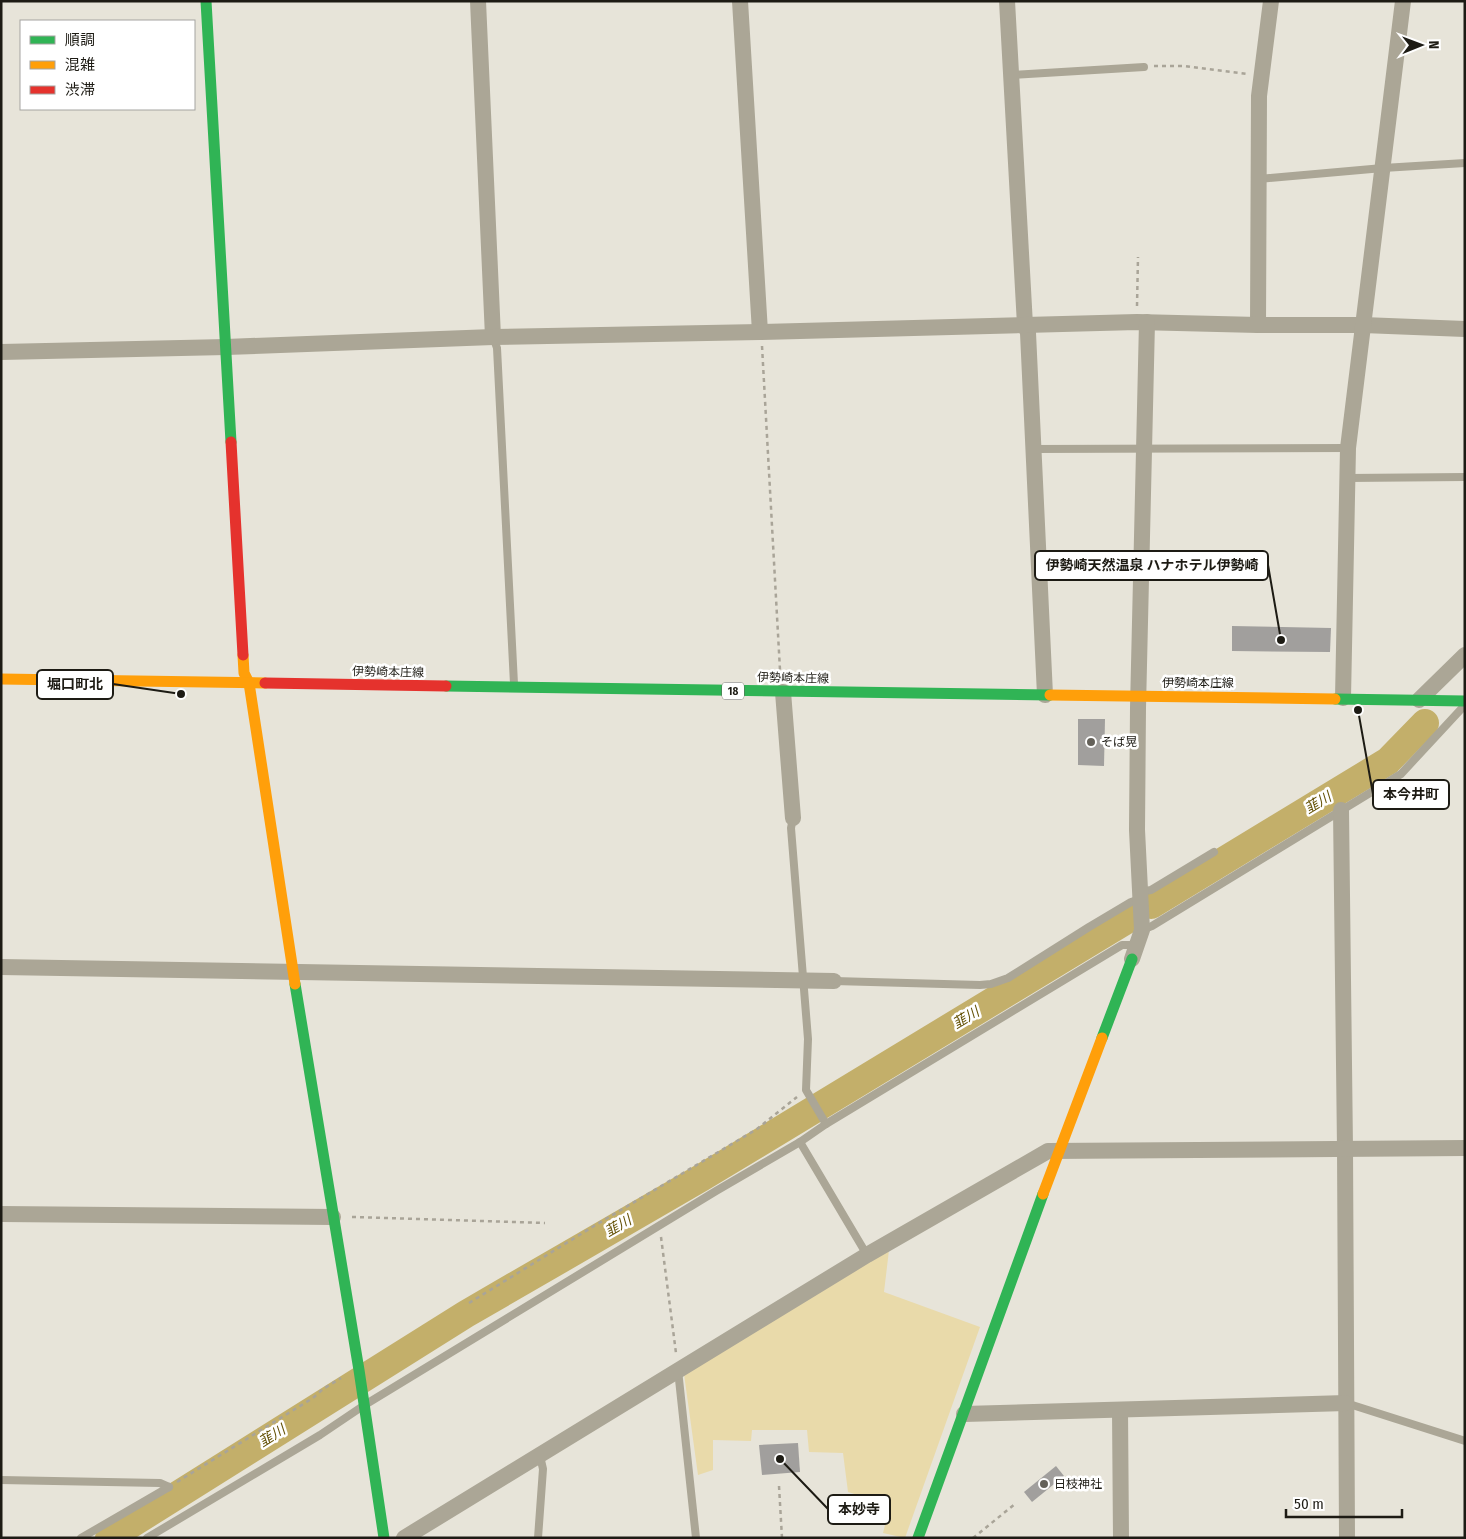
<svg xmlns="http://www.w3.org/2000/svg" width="1466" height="1539" viewBox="0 0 1466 1539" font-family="'Fira Sans Condensed','Noto Sans JP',sans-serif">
  <rect width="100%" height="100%" fill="#e7e4d9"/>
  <polygon fill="#e9daaa" points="889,1250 884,1292 980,1327 905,1538 883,1533 890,1505 848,1492 843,1453 809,1452 807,1430 752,1430 751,1441 713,1440 713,1470 698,1475 684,1374"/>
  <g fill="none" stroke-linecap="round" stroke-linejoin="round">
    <g stroke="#c3af6a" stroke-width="28">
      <polyline points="1151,905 1388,761 1425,723"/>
      <polyline points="109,1538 466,1314 701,1178 1130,918"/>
    </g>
  </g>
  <g fill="#a19f9d">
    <polygon points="1232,626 1331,628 1330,652 1232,651"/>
    <polygon points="1078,719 1105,719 1104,766 1078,765"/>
    <polygon points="798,1443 800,1472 762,1475 759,1445"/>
    <polygon points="1056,1466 1064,1476 1032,1502 1024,1492"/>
  </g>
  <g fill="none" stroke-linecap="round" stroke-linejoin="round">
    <g stroke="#a9a498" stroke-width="2.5" stroke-dasharray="4 4" stroke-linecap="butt">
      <polyline points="1154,66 1184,66 1248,74"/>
      <polyline points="1137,306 1138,257"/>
      <polyline points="762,346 780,670"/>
      <polyline points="352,1217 545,1223"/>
      <polyline points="661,1237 676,1353"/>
      <polyline points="469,1303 594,1226 757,1129 797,1097"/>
      <polyline points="177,1482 313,1398 323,1389 341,1378"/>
      <polyline points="779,1486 782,1538"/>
      <polyline points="973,1538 1015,1504"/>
    </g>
    <g stroke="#aba696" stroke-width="8">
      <polyline points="1012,75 1144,67"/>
      <polyline points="1259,179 1383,168 1465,163"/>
      <polyline points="493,337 497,348 514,684"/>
      <polyline points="1033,449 1348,448"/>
      <polyline points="1347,478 1465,477"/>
      <polyline points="793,818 791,828 808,1039 806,1090 826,1124"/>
      <polyline points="1140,892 1151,890 1214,852"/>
      <polyline points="1142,930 1152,926 1401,774 1464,706"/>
      <polyline points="834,981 980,985 991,984 1008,978 1089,927 1131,902 1140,899"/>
      <polyline points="800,1142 867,1255"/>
      <polyline points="678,1370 696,1538"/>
      <polyline points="1346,1403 1465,1441"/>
      <polyline points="1,1480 160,1483 169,1487"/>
      <polyline points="81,1538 169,1487"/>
      <polyline points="147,1538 320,1435 363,1406 716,1191 800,1142 826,1124 1122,945 1137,945"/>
      <polyline points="538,1538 543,1469 540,1456"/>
    </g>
    <g stroke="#aba696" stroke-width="16">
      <polyline points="478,1 493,337"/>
      <polyline points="740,1 760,332"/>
      <polyline points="1007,1 1025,325 1028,333 1045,695"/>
      <polyline points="1258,325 1259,96 1271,1"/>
      <polyline points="1,352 226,347 493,337 760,332 1137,322 1258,325 1363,325 1465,329"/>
      <polyline points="783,692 793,818"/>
      <polyline points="1343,698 1348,448 1403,1"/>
      <polyline points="1419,700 1465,655"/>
      <polyline points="1341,810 1345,1148 1347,1538"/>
      <polyline points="1132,959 1142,930 1137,830 1138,708 1147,322"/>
      <polyline points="1,967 834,981"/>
      <polyline points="1,1214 333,1217"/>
      <polyline points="1120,1410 1121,1538"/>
      <polyline points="964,1414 1346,1403"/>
      <polyline points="404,1538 867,1255 1048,1151 1465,1148"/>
    </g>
    <g stroke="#30b455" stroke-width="11">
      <polyline points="206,1 231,442"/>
      <polyline points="446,686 1050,695"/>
      <polyline points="1335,699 1465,701"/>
      <polyline points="295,984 359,1370 384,1538"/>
      <polyline points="1102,1038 1132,959"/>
      <polyline points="918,1538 1043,1194"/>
    </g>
    <g stroke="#ff9f0a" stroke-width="11">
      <polyline points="243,655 244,673 249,683 295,984"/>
      <polyline points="1,679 265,683"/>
      <polyline points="1050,695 1335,699"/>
      <polyline points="1043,1194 1102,1038"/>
    </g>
    <g stroke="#e5322d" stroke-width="11">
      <polyline points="231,442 243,655"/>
      <polyline points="265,683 446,686"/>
    </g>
  </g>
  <g fill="#646159" stroke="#fff" stroke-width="2">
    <circle cx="1091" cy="742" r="5"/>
    <circle cx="1044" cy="1484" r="5"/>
  </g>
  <g text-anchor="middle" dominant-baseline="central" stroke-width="5" stroke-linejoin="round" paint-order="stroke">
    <rect fill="#fff" stroke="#615f5a" stroke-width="1" x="722" y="682.5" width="22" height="17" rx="4"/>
    <g font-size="11" font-weight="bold" fill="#1d1b14">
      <text x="733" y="691">18</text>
    </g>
    <g font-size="12" fill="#1d1b14" stroke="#fff">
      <text transform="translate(388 672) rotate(1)">伊勢崎本庄線</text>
      <text transform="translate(793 678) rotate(1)">伊勢崎本庄線</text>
      <text x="1198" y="683">伊勢崎本庄線</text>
    </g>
    <g font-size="12" fill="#1d1b14" stroke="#fff" text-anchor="start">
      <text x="1101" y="742">そば晃</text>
      <text x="1054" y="1484">日枝神社</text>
    </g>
    <g font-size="14" font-style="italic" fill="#645105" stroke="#fff">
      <text transform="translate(1318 803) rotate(-31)">韮川</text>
      <text transform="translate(966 1018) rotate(-31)">韮川</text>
      <text transform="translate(618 1226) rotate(-30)">韮川</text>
      <text transform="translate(272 1436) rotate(-32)">韮川</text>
    </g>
  </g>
  <path fill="none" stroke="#1d1b14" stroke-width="2" d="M1281 640L1268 565M181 694L113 684M1358 710L1373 794M780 1459L828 1509"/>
  <g fill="#1d1b14" stroke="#fff" stroke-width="2">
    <circle cx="1281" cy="640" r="5"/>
    <circle cx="181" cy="694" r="5"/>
    <circle cx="1358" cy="710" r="5"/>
    <circle cx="780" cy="1459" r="5"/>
  </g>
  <g fill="#fff" stroke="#1d1b14" stroke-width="2">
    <rect x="1035" y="551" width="233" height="29" rx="5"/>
    <rect x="37" y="670" width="76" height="29" rx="5"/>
    <rect x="1373" y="780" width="76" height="29" rx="5"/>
    <rect x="828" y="1495" width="62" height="29" rx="5"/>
  </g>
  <g font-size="14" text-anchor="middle" font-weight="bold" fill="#1d1b14">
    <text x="1152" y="570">伊勢崎天然温泉 ハナホテル伊勢崎</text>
    <text x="75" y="689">堀口町北</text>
    <text x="1411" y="799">本今井町</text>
    <text x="859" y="1514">本妙寺</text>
  </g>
  <rect width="1466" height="1539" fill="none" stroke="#1d1b14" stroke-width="5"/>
  <rect x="20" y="20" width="175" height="90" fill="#ffffff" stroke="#a5a4a1"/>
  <rect x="30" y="36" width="25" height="8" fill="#30b455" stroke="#a5a4a1"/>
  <text x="65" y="45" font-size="15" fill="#1d1b14">順調</text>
  <rect x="30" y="61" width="25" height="8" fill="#ff9f0a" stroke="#a5a4a1"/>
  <text x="65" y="70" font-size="15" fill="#1d1b14">混雑</text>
  <rect x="30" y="86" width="25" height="8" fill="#e5322d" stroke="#a5a4a1"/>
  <text x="65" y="95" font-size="15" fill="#1d1b14">渋滞</text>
  <g transform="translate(1421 45) rotate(89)" stroke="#ffffff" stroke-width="4" paint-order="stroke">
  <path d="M0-4L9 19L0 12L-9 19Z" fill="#1d1b14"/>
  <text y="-8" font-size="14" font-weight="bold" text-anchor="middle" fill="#1d1b14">N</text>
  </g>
  <path d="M1286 1509v8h116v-8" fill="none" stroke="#1d1b14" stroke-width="2.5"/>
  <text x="1294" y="1509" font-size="15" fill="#1d1b14" stroke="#ffffff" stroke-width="4" paint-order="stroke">50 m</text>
</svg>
